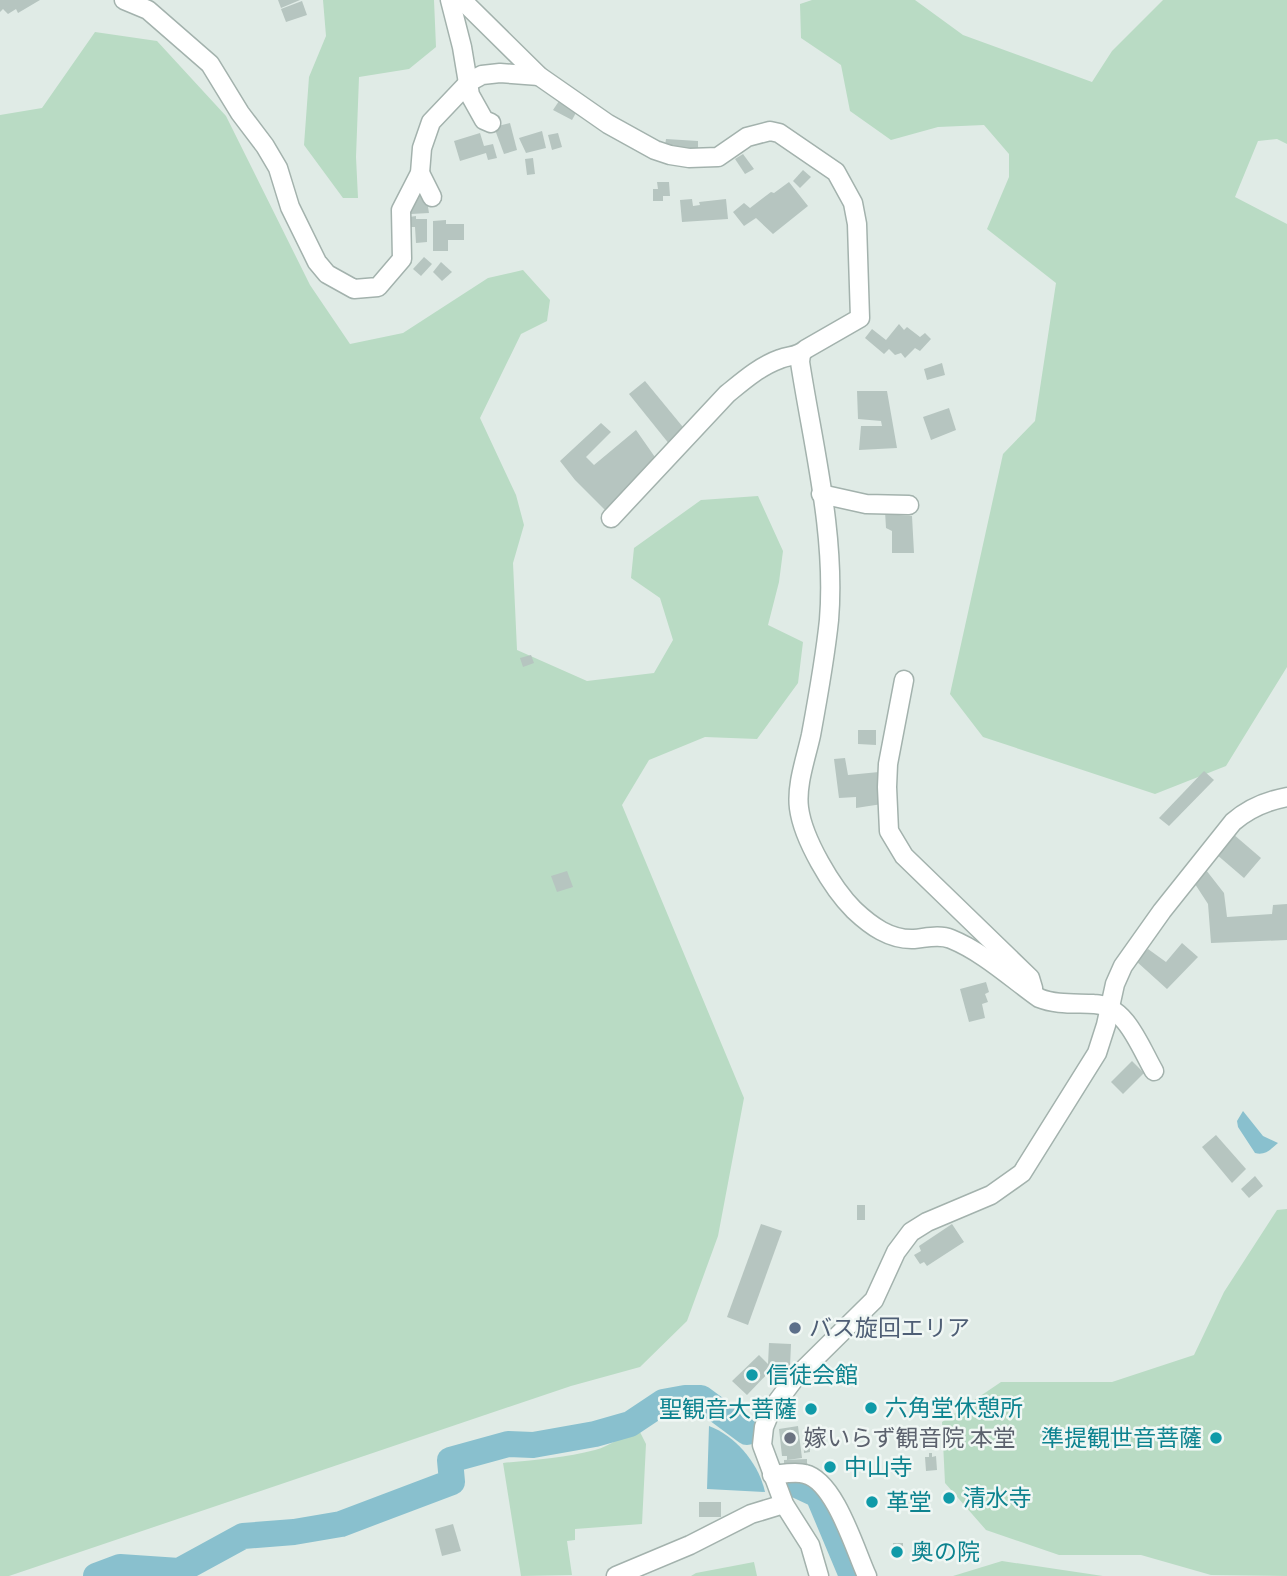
<svg xmlns="http://www.w3.org/2000/svg" width="1287" height="1576" viewBox="0 0 1287 1576" font-family="Karla,'Noto Sans JP',sans-serif">
  <rect width="100%" height="100%" fill="#e0ebe6"/>
  <g fill="#b9dbc4">
    <polygon points="323,0 434,0 436,47 409,69 359,77 356,157 358,198 343,198 304,145 309,77 326,36"/>
    <polygon points="812,0 915,0 963,35 1092,82 1112,51 1163,0 1287,0 1287,144 1277,139 1258,141 1235,197 1287,224 1287,667 1226,766 1155,794 983,737 950,694 1003,454 1035,421 1056,283 987,229 1009,177 1009,154 984,125 938,127 891,140 850,111 841,65 801,38 800,4"/>
    <polygon points="95,32 157,41 226,116 310,285 350,344 403,333 488,278 523,270 550,300 547,321 521,334 480,418 516,495 524,525 513,563 517,650 587,681 654,673 673,640 660,598 631,578 634,548 701,500 758,496 783,551 779,582 768,625 803,642 798,683 757,739 705,737 649,760 622,805 744,1098 718,1236 687,1321 640,1367 571,1386 9,1576 0,1576 0,115 42,108"/>
    <polygon points="1287,1209 1287,1576 1211,1575 1141,1555 1059,1555 986,1530 945,1483 942,1422 1001,1382 1112,1382 1194,1355 1224,1292 1277,1210"/>
    <path d="M 640,1432 L 646,1444 L 642,1524 L 575,1529 L 575,1540 L 567,1541 L 572,1575 L 521,1576 L 503,1463 C 534,1460 565,1458 595,1450 C 611,1446 623,1434 640,1432 Z"/>
    <polygon points="1002,1561 1103,1576 953,1576"/>
    <polygon points="754,1562 757,1576 691,1576 696,1573"/>
  </g>
  <g fill="#89c0ce">
    <path d="M 1243,1111 L 1263,1136 L 1278,1143 C 1271,1149 1265,1156 1255,1153 L 1238,1127 L 1237,1121 Z"/>
    <path d="M 709,1426 C 736,1436 759,1464 765,1492 L 707,1489 Z"/>
  </g>
  <g fill="none" stroke-linecap="round" stroke-linejoin="round">
    <g stroke="#89c0ce" stroke-width="26">
      <polyline points="786,1480 818,1495 852,1576"/>
      <polyline points="96,1576 120,1567 179,1571 243,1536 294,1532 341,1524 452,1482 450,1460 508,1444 533,1445 595,1434 630,1424 663,1402 685,1398 701,1398 747,1432"/>
    </g>
  </g>
  <g fill="#b6c5c0">
    <polygon points="0,0 40,0 18,13 16,9 8,14 3,9 0,12"/>
    <polygon points="278,0 300,0 281,8"/>
    <polygon points="302,1 307,15 286,22 281,9"/>
    <polygon points="559,101 577,111 572,120 553,110"/>
    <polygon points="510,123 517,150 504,154 494,127"/>
    <polygon points="542,131 546,148 526,153 519,138"/>
    <polygon points="480,133 484,146 493,144 497,158 488,160 486,153 460,161 454,141"/>
    <polygon points="558,133 562,147 552,150 548,135"/>
    <polygon points="666,139 698,141 698,149 665,146"/>
    <polygon points="743,154 754,169 745,174 735,159"/>
    <polygon points="533,158 535,174 527,175 525,159"/>
    <polygon points="803,170 811,177 800,188 793,181"/>
    <polygon points="657,182 669,182 670,196 663,196 663,201 653,201 653,189 658,189"/>
    <polygon points="789,182 808,206 773,234 756,218 744,226 733,212 744,203 750,208 771,192 774,193"/>
    <polygon points="413,194 426,194 429,213 411,214 407,205"/>
    <polygon points="692,199 693,206 700,205 699,202 726,199 728,219 682,222 680,200"/>
    <polygon points="416,216 416,219 427,219 427,242 416,243 415,227 409,227 409,217"/>
    <polygon points="446,220 446,224 464,224 464,240 448,240 448,251 433,251 433,221"/>
    <polygon points="424,257 432,264 421,276 413,269"/>
    <polygon points="441,262 452,272 442,281 433,272"/>
    <polygon points="899,324 904,330 907,327 920,337 925,333 931,339 920,351 915,348 905,358 901,353 895,355 889,349 884,354 865,338 872,329 886,340"/>
    <polygon points="942,363 945,375 927,380 924,369"/>
    <polygon points="645,381 687,432 670,445 629,394"/>
    <polygon points="857,391 887,391 897,448 859,450 861,426 882,426 881,421 858,419"/>
    <polygon points="949,408 956,430 931,440 923,417"/>
    <polygon points="601,423 611,432 586,457 594,465 636,430 657,460 605,510 575,480 560,461"/>
    <polygon points="885,511 898,511 899,515 912,516 914,553 892,553 892,531 886,528"/>
    <polygon points="531,655 534,663 523,667 520,658"/>
    <polygon points="858,730 876,730 876,745 858,744"/>
    <polygon points="845,758 848,775 879,772 882,804 856,808 856,797 839,798 834,759"/>
    <polygon points="1204,771 1214,780 1169,826 1159,818"/>
    <polygon points="1233,834 1261,858 1244,878 1216,854"/>
    <polygon points="1206,870 1224,893 1227,917 1272,914 1273,905 1287,904 1287,940 1211,943 1208,904 1195,884"/>
    <polygon points="567,871 573,887 557,892 551,876"/>
    <polygon points="1182,943 1198,957 1167,989 1136,961 1148,949 1166,962"/>
    <polygon points="986,982 989,992 985,994 988,1002 982,1004 985,1018 969,1022 960,989"/>
    <polygon points="1132,1061 1144,1073 1123,1094 1111,1082"/>
    <polygon points="1216,1135 1246,1169 1232,1183 1202,1147"/>
    <polygon points="1255,1176 1263,1186 1249,1198 1241,1189"/>
    <rect x="857" y="1205" width="8" height="15"/>
    <polygon points="761,1224 782,1231 748,1325 727,1317"/>
    <polygon points="952,1224 964,1242 927,1266 924,1262 920,1264 914,1255 921,1251 919,1246"/>
    <polygon points="769,1343 791,1344 790,1367 769,1366 772,1369 747,1395 732,1381 759,1355 768,1364"/>
    <polygon points="872,1402 876,1405 877,1411 872,1414 866,1412 866,1406"/>
    <polygon points="798,1426 802,1458 787,1460 787,1456 782,1456 779,1429"/>
    <polygon points="809,1430 810,1452 804,1453 803,1431"/>
    <polygon points="929,1453 932,1453 932,1457 936,1456 937,1470 926,1471 925,1457 929,1457"/>
    <polygon points="807,1459 807,1467 784,1468 784,1460"/>
    <rect x="699" y="1502" width="22" height="15"/>
    <polygon points="453,1524 461,1551 442,1556 435,1529"/>
    <rect x="893" y="1543" width="10" height="11"/>
  </g>
  <g fill="none" stroke-linecap="round" stroke-linejoin="round">
    <g stroke="#a3b2ad" stroke-width="21">
      <g id="street">
        <polyline points="124,0 148,10 210,64 240,113 265,146 278,168 290,207 317,262 327,274 354,289 378,287 402,259 401,210 420,173 422,148 431,122 469,82 482,75 500,73 539,76"/>
        <polyline points="450,0 462,47 470,95 484,120 491,123"/>
        <path d="M 462,0 L 539,76 L 608,124 L 655,150 L 670,155 L 689,158 L 718,157 L 747,137 L 770,131 L 779,133 L 836,172 L 853,203 L 857,224 L 860,318 L 806,349 C 798,357 790,355 780,359 C 760,366 743,381 727,394 L 611,518"/>
        <polyline points="420,173 432,197"/>
        <path d="M 801,354 L 800,362 C 813,446 836,534 829,620 C 825,659 818,697 811,735 C 806,758 796,785 799,808 C 803,839 832,888 854,910 C 871,926 890,940 914,939 C 926,938 939,934 951,939 C 983,952 1011,978 1039,998 C 1056,1005 1076,1003 1094,1004 C 1126,1005 1140,1047 1154,1071"/>
        <polyline points="821,494 866,504 909,505"/>
        <polyline points="904,680 888,764 887,787 889,831 904,856 1030,978 1033,988"/>
        <path d="M 772,1475 C 782,1474 796,1471 805,1474 C 835,1481 855,1550 867,1576"/>
        <polyline points="616,1576 690,1545 751,1514 784,1504"/>
        <path d="M 819,1576 L 810,1545 L 784,1504 L 762,1445 L 764,1427 L 771,1410 L 795,1378 L 874,1300 L 896,1252 L 911,1232 L 927,1222 L 991,1195 L 1022,1173 L 1097,1053 L 1106,1025 L 1115,984 L 1123,966 L 1162,911 L 1233,822 C 1249,808 1266,801 1287,797"/>
      </g>
    </g>
    <use href="#street" stroke="#fff" stroke-width="18"/>
  </g>
  <circle fill="#5c6f8a" stroke="#f0f7f4" stroke-width="2.5" cx="795" cy="1328" r="7"/>
  <g fill="#0f9aa8" stroke="#f0f7f4" stroke-width="2.5">
    <circle cx="752" cy="1375" r="7"/>
    <circle cx="871" cy="1408" r="7"/>
    <circle cx="811" cy="1409" r="7"/>
    <circle cx="1216" cy="1438" r="7"/>
    <circle cx="830" cy="1467" r="7"/>
    <circle cx="949" cy="1498" r="7"/>
    <circle cx="872" cy="1502" r="7"/>
    <circle cx="897" cy="1552" r="7"/>
  </g>
  <circle fill="#6b7280" stroke="#f0f7f4" stroke-width="2.5" cx="790" cy="1438" r="7"/>
  <g text-anchor="middle" dominant-baseline="central" stroke-width="5" stroke-linejoin="round" paint-order="stroke">
    <g font-size="23" fill="#4e5e75" stroke="#f0f7f4" text-anchor="start">
      <text x="809" y="1328">バス旋回エリア</text>
    </g>
    <g font-size="23" fill="#0d838f" stroke="#f0f7f4" text-anchor="start">
      <text x="766" y="1375">信徒会館</text>
      <text x="885" y="1408">六角堂休憩所</text>
      <text x="797" y="1409" text-anchor="end">聖観音大菩薩</text>
      <text x="1202" y="1438" text-anchor="end">準提観世音菩薩</text>
      <text x="844" y="1467">中山寺</text>
      <text x="963" y="1498">清水寺</text>
      <text x="886" y="1502">革堂</text>
      <text x="911" y="1552">奥の院</text>
    </g>
    <g font-size="23" fill="#5b616d" stroke="#f0f7f4" text-anchor="start">
      <text x="804" y="1438">嫁いらず観音院 本堂</text>
    </g>
  </g>
</svg>
